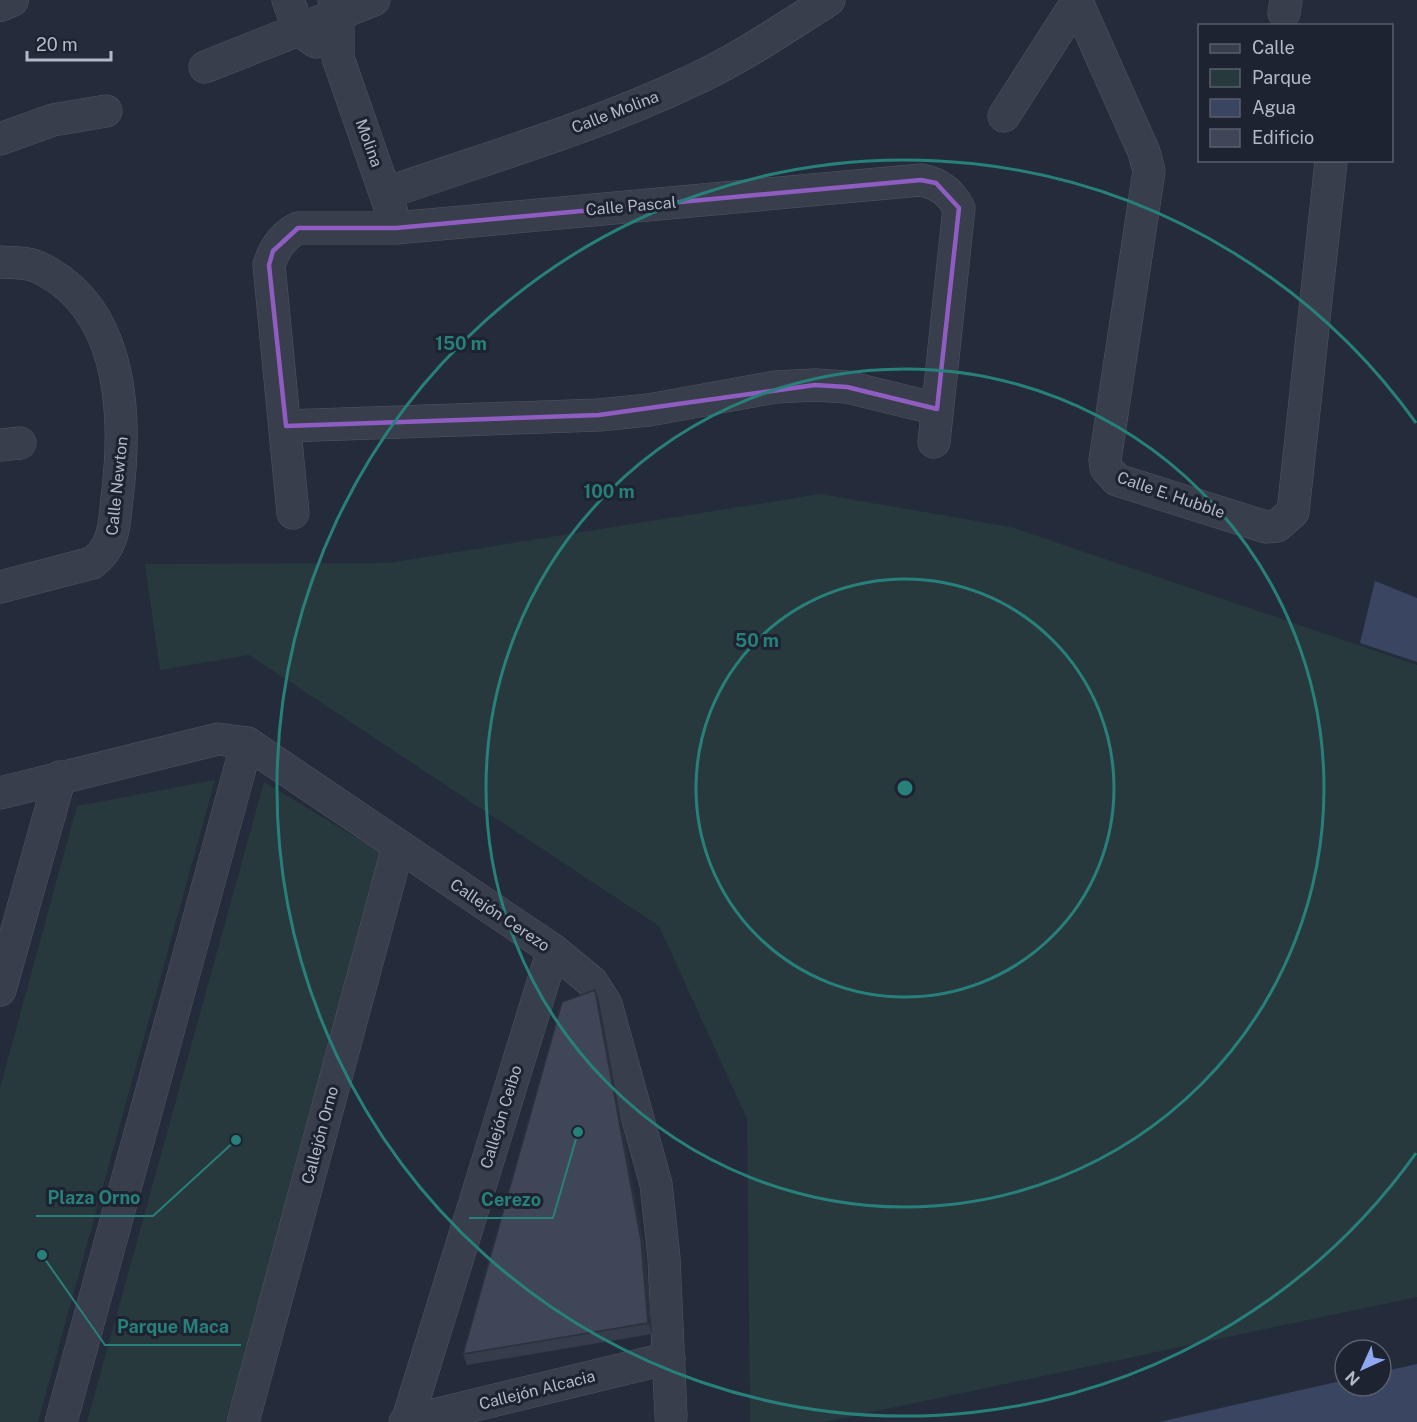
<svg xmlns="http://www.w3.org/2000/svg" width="1417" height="1422" viewBox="0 0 1417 1422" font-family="'Public Sans',sans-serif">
  <rect width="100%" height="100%" fill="#242b3a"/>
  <g fill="#27393d">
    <polygon points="820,494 1011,527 1417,665 1417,1297 825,1422 750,1422 747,1119 659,926 249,655 160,670 145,564 388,563"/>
    <polygon points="215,780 38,1422 0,1422 0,1088 77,806"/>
    <polygon points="264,782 390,858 225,1422 87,1422"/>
  </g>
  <g fill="#394561">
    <polygon points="1375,581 1417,598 1417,662 1360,643"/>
    <polygon points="1417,1364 1417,1422 1159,1422 1345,1380 1345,1386 1381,1386 1381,1372"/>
  </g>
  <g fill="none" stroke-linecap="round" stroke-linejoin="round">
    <g stroke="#505663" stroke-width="33">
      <g id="minor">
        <polyline points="288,0 299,30 316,42"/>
        <polyline points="334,0 338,13 338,58 392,213"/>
        <polyline points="1077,2 1144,152 1149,171 1105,460 1106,468 1117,480 1266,527 1277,526 1293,512 1331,162"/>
        <polyline points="1284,13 1286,0"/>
        <polyline points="205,67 374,0"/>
        <polyline points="1004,116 1078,0"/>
        <polyline points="0,139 53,120 106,111"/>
        <path d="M 387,193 C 487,158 591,128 687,83 C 737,61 783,29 829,0"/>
        <path d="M 0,262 C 10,263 22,262 32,265 C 41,267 52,275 60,280 C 123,326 126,419 118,490 C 114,518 117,546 92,563 L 0,587"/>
        <polyline points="286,426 599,415 649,410 775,387 815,385 847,387 937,409"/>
        <polyline points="0,445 20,443"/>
        <path d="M 293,513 L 269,265 C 274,249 282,236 298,228 L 396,228 L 921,180 C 940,184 950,192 959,208 L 934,442"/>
        <polyline points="0,793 218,739 247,743 553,950 592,982 606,1004 656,1184 664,1258 671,1416"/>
        <polyline points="0,990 60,777"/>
        <polyline points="61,1422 247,743"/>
        <polyline points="243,1422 398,847"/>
        <polyline points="405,1422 669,1358"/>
        <polyline points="407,1422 553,950"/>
      </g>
    </g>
    <g stroke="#505663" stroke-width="34">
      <polyline id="tertiary" points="0,5 12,0"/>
    </g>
    <use href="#minor" stroke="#383e4b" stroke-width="32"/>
    <use href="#tertiary" stroke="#383e4b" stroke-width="33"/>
  </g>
  <polygon fill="#353c4b" points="599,1001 645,1251 652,1334 467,1365 463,1354"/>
  <polygon fill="#2b313d" points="595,990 599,1001 645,1251 652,1334 648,1323"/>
  <polygon fill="#3e4657" stroke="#2b313d" stroke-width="1.5" points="595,990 641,1240 648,1323 463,1354 562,1002"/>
  <path fill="none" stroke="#8f5dc1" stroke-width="4.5" stroke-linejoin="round" d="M 921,180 L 936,183 L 959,208 L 937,409 L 847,387 L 815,385 L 599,415 L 286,426 L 269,265 L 273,251 L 298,228 L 396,228 Z"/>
  <g fill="none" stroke="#28807b" stroke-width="3">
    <circle cx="905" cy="788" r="209"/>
    <circle cx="905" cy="788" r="419"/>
    <path d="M1416 1153A628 628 0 1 1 1416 423"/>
  </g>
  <g text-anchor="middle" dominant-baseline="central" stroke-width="6" stroke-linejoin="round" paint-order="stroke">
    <g font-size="16" fill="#b3b9c6" stroke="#1d2330">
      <text transform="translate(615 112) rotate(-21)">Calle Molina</text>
      <text transform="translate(369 143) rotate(70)">Molina</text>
      <text transform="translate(631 206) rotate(-5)">Calle Pascal</text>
      <text transform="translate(117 486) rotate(-84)">Calle Newton</text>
      <text transform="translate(1171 495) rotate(19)">Calle E. Hubble</text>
      <text transform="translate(500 915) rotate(34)">Callejón Cerezo</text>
      <text transform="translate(501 1117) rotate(-73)">Callejón Ceibo</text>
      <text transform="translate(320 1135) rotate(-75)">Callejón Orno</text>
      <text transform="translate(537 1390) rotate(-14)">Callejón Alcacia</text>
    </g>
  </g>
  <circle cx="905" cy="788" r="9" fill="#28807b" stroke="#1d2330" stroke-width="3"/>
  <g font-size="18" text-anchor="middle" font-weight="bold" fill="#28807b" stroke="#1d2330" stroke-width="6" stroke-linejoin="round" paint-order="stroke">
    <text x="461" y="350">150 m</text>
    <text x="609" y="498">100 m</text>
    <text x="757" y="647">50 m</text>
  </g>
  <path fill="none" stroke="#28807b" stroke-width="2" d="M236 1140L153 1216H36M578 1132L553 1218H469M42 1255L105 1345H241"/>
  <g fill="#28807b" stroke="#1d2330" stroke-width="2">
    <circle cx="236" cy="1140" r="6"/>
    <circle cx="578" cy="1132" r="6"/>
    <circle cx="42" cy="1255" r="6"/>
  </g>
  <g font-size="18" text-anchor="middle" font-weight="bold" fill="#28807b" stroke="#1d2330" stroke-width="6" stroke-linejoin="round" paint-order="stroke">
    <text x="94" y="1204">Plaza Orno</text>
    <text x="511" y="1206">Cerezo</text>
    <text x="173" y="1333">Parque Maca</text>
  </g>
  <rect x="1198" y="24" width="195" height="138" fill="#1d2330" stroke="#595f6c" stroke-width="1.5"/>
  <rect x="1210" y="44" width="30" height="9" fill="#383e4b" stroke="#595f6c" stroke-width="1.5"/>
  <text x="1252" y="54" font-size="18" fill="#b3b9c6">Calle</text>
  <rect x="1210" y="69" width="30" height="18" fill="#27393d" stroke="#595f6c" stroke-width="1.5"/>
  <text x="1252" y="84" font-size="18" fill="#b3b9c6">Parque</text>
  <rect x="1210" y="99" width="30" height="18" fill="#394561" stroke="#595f6c" stroke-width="1.5"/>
  <text x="1252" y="114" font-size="18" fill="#b3b9c6">Agua</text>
  <rect x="1210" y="129" width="30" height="18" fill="#3e4657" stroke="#595f6c" stroke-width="1.5"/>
  <text x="1252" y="144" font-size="18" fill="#b3b9c6">Edificio</text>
  <g transform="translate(1363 1368) rotate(225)"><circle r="28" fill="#1d2330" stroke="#595f6c" stroke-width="1.5"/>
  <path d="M0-4.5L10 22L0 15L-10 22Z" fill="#8ea9f1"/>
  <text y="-9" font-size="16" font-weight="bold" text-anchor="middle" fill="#b3b9c6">N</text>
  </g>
  <path d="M27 51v9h84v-9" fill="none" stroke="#b3b9c6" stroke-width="3"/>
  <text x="36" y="51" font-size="18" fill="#b3b9c6" stroke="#1d2330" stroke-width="4.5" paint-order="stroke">20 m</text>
</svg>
